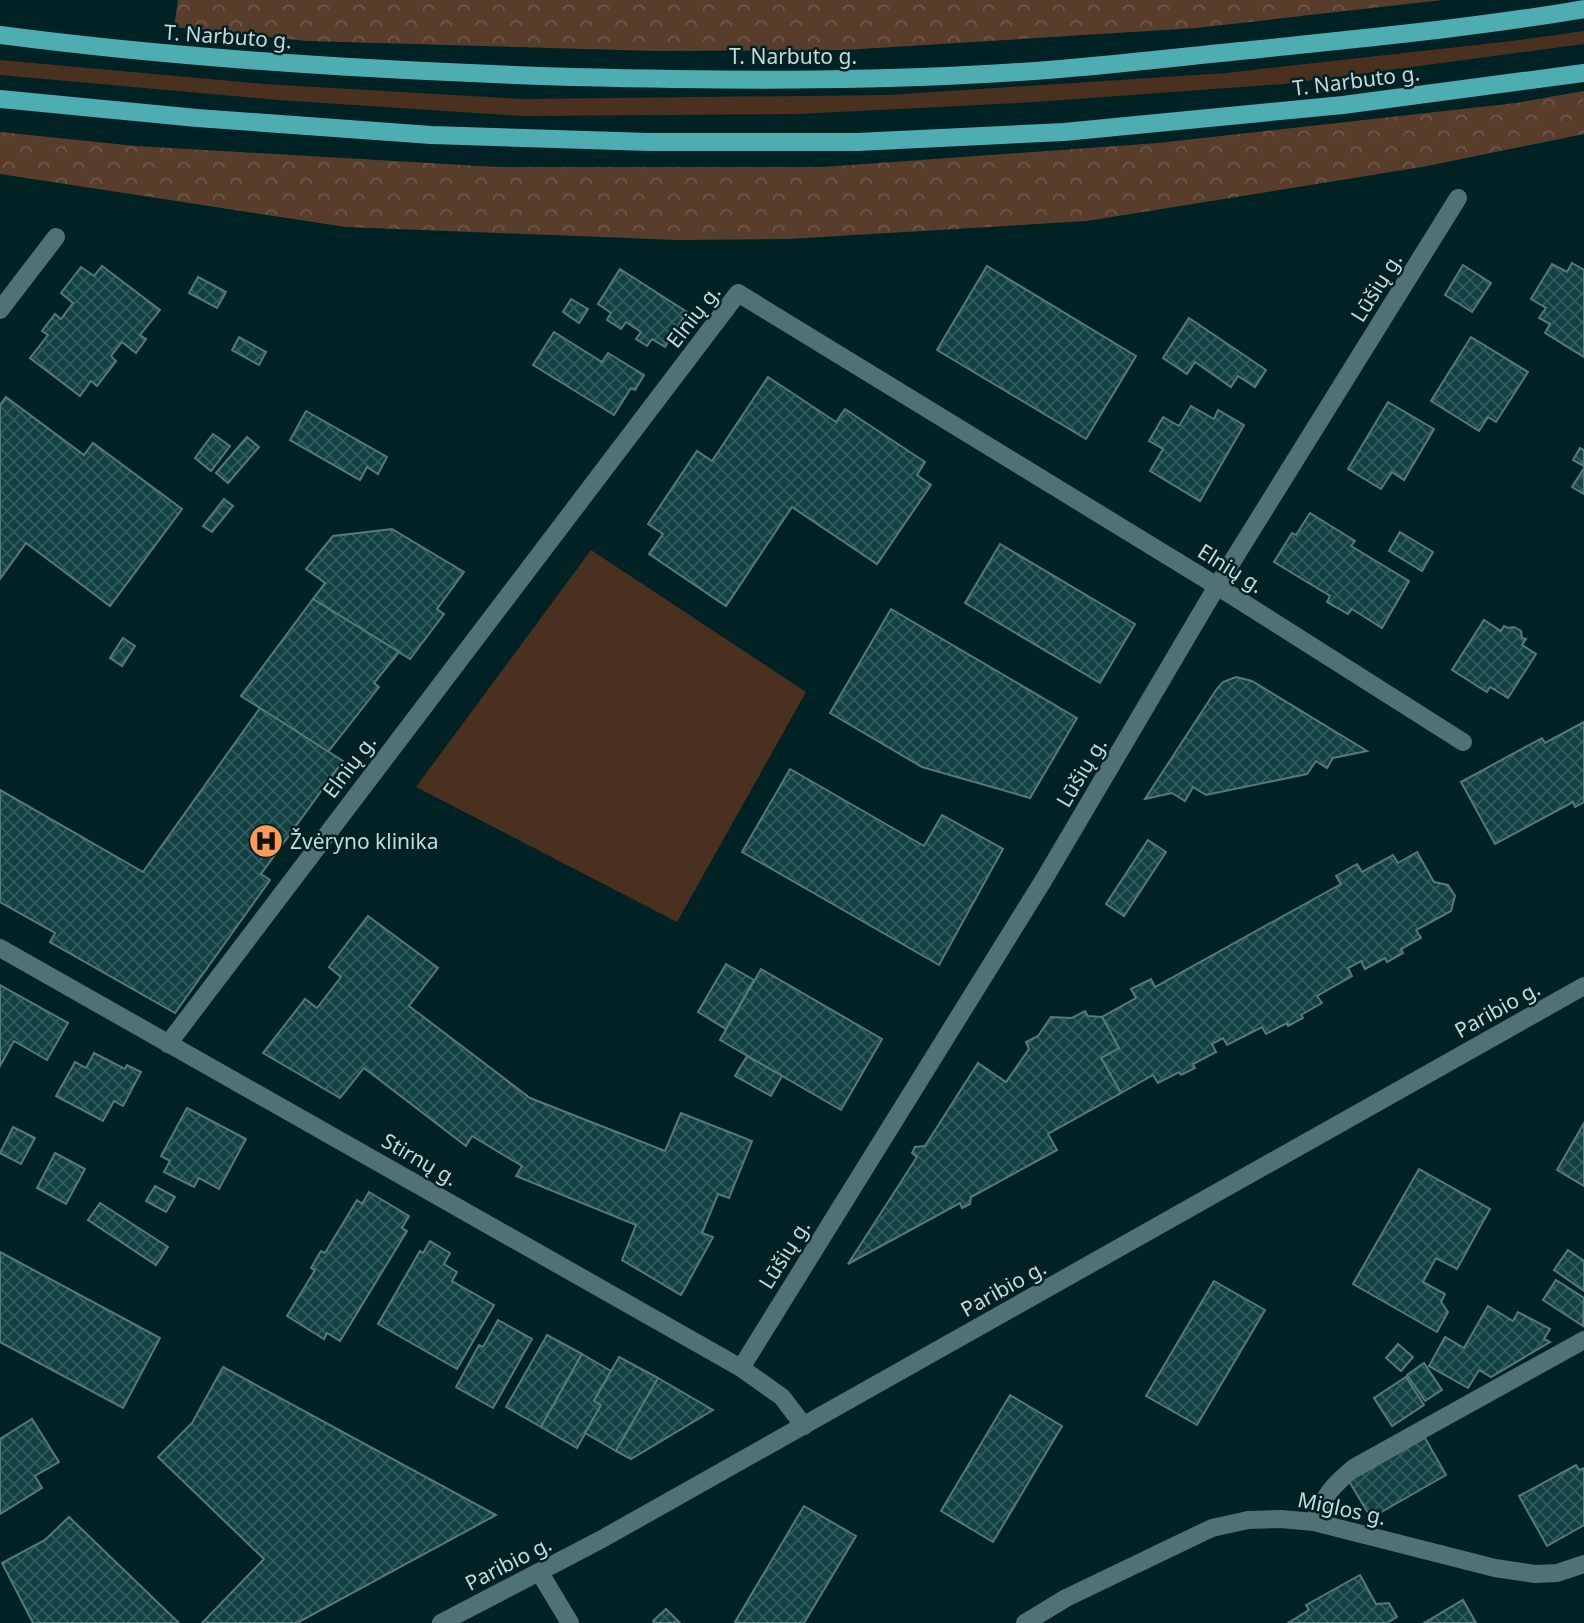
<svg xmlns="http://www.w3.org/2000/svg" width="1584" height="1623" viewBox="0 0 1584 1623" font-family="'Noto Sans',sans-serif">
  <defs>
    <pattern id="forest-crowns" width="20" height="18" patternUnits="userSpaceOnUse" patternTransform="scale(1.75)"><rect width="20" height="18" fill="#593d2b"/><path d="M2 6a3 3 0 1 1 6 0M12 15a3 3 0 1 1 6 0" fill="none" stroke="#6f5849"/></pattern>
    <pattern id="building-cross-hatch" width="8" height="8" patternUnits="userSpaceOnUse" patternTransform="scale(1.75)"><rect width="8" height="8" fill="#124143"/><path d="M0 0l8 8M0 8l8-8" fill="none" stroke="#335c5e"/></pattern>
  </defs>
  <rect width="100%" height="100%" fill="#002224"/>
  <g fill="#4a301f">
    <polygon points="1584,31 1584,44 1284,84 1036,102 798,114 522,116 278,100 0,75 0,60 264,84 523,99 888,95 1226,73 1512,41"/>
    <polygon points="591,550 806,692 677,922 416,787"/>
  </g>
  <g fill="url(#forest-crowns)">
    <polygon points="178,0 1443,0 1196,28 844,50 654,51 307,41 174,27"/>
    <polygon points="1584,91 1584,134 1422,167 1087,221 788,239 677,240 346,227 0,174 0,132 136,146 497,167 823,167 1158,143 1516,103"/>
  </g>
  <g fill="url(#building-cross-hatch)" stroke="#57797b" stroke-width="2">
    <polygon points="1572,263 1584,270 1584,357 1545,333 1550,324 1539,318 1546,308 1531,299 1552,264 1567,272"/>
    <polygon points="1463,265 1491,283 1472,312 1445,295"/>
    <polygon points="102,266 160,310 140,335 146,339 136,353 122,342 111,356 116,361 97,386 91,381 80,396 30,358 48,335 42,331 55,314 61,319 73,303 61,293 81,267 94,276"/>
    <polygon points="987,266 1136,356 1086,439 937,350"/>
    <polygon points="620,269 687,312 665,347 652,339 647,346 636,339 641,332 626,322 621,329 607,320 611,313 598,304"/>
    <polygon points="198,277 226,292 217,308 189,293"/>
    <polygon points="571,299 588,309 579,323 563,312"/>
    <polygon points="1189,318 1266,370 1255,387 1238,376 1231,387 1195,362 1187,374 1163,358"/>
    <polygon points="554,332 602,362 608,353 644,375 635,390 631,388 614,415 533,365"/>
    <polygon points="239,337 266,352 259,365 232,350"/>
    <polygon points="1471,337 1528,372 1496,422 1488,417 1479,431 1431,401"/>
    <polygon points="768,377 836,422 845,409 925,462 917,475 931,485 877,564 792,507 726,606 649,554 663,534 648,524 697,451 712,461"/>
    <polygon points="6,397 84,455 93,443 182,509 110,606 26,543 0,579 0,405"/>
    <polygon points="1388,402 1434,429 1404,480 1392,472 1381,489 1348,469"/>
    <polygon points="1191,406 1214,419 1218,410 1244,425 1200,501 1150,471 1163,449 1149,441 1163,417 1179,426"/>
    <polygon points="306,411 387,457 378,474 367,467 360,480 290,440"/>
    <polygon points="213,434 230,446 211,471 195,458"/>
    <polygon points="247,437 259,447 228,483 216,473"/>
    <polygon points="1580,448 1584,450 1584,466 1573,460"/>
    <polygon points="1584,468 1584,494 1572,487"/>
    <polygon points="224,499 233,506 212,532 203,526"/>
    <polygon points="1310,513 1355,541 1351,546 1409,581 1382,628 1352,609 1348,614 1327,602 1330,596 1274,562 1292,533 1296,535"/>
    <polygon points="392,529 464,572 437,609 444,614 410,659 313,599 325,583 306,569 333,536"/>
    <polygon points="1400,532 1433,552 1422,571 1389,551"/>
    <polygon points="1000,544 1135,624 1100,683 965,603"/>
    <polygon points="313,599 399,652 374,683 379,687 328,752 241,696"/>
    <polygon points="891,609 1077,718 1030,798 922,767 830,713"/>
    <polygon points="1484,620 1501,631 1504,626 1508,628 1514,627 1521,631 1522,638 1526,639 1522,645 1536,654 1508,698 1490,687 1487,692 1452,670"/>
    <polygon points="123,638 135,646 122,666 110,658"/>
    <polygon points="1236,677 1252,681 1367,751 1333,758 1327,768 1316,761 1307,774 1206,795 1193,787 1185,801 1172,793 1145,799 1216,690 1223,682"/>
    <polygon points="260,708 343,761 261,874 270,880 175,1013 50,942 55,933 0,902 0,790 143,872"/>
    <polygon points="1584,722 1584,802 1575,807 1573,802 1495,844 1461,782 1542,738 1545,743"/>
    <polygon points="790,769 924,846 942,815 1003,849 939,965 742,852"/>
    <polygon points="1148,840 1166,852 1124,916 1106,904"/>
    <polygon points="1417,852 1434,882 1448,885 1455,896 1451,911 1416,930 1421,938 1401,949 1403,953 1387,962 1385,958 1365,969 1361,961 1348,968 1352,976 1317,996 1322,1003 1301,1015 1303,1018 1288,1026 1287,1023 1266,1034 1262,1027 1227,1045 1223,1038 1212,1044 1216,1052 1193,1064 1195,1068 1181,1075 1179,1072 1158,1083 1153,1075 1121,1093 1101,1058 1119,1048 1102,1017 1136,998 1131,989 1151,979 1155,987 1341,884 1336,876 1357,864 1362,872 1393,855 1398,863"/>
    <polygon points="368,916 438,968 409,1006 530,1098 665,1151 681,1113 752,1141 729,1198 718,1194 702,1233 713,1237 681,1295 622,1260 636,1225 516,1176 522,1166 472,1136 466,1146 364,1068 340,1098 263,1053 305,999 317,1008 341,977 329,967"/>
    <polygon points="726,964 754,980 726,1029 698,1012"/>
    <polygon points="761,969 882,1039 841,1110 720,1040"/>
    <polygon points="0,985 68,1023 47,1060 14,1041 0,1066"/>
    <polygon points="1085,1011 1088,1016 1102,1017 1119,1048 1101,1058 1121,1093 1048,1134 1057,1150 971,1197 970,1204 962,1208 960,1203 848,1264 917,1157 912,1153 915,1147 925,1146 978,1063 1006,1082 1029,1049 1026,1042 1038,1036 1051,1017 1072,1018"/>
    <polygon points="94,1053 125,1069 127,1065 141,1072 123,1106 114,1101 103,1121 56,1096 75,1062 86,1068"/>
    <polygon points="747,1056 782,1076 771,1096 735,1076"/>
    <polygon points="187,1108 246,1139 219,1189 199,1178 194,1187 164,1172 170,1161 161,1156"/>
    <polygon points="1584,1123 1584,1186 1557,1170"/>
    <polygon points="13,1127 35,1138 21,1164 0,1153"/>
    <polygon points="55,1153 85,1169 66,1204 37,1188"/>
    <polygon points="1419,1169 1490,1209 1457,1269 1436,1258 1423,1282 1445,1294 1441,1302 1448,1312 1437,1332 1353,1284"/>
    <polygon points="155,1186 175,1197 166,1212 146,1201"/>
    <polygon points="369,1192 409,1216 402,1228 407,1231 340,1341 327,1333 324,1339 287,1316 315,1270 311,1268 321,1251 325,1253 357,1200 362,1204"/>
    <polygon points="100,1203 168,1247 156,1265 88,1220"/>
    <polygon points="430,1241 450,1253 444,1264 457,1272 452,1281 494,1305 457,1369 378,1324 420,1251 423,1253"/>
    <polygon points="1568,1250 1584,1261 1584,1291 1554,1270"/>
    <polygon points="0,1252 160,1338 123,1408 0,1342"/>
    <polygon points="1556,1280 1584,1298 1583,1326 1543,1300"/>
    <polygon points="1214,1281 1265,1310 1197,1425 1146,1396"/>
    <polygon points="1488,1306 1513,1321 1518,1312 1550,1329 1544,1339 1550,1342 1491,1377 1479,1370 1468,1388 1429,1366 1445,1337 1464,1348"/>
    <polygon points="498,1320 532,1339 493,1408 456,1387 479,1345 483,1347"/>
    <polygon points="547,1335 582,1354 541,1427 506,1407"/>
    <polygon points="1398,1344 1413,1357 1401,1371 1386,1358"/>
    <polygon points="582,1354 611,1371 594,1401 601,1405 577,1448 541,1427"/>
    <polygon points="619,1357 658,1378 616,1451 585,1433 601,1405 594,1401"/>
    <polygon points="1424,1363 1442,1390 1425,1401 1407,1375"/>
    <polygon points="223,1367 496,1515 297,1623 202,1623 264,1559 158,1457 192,1423"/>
    <polygon points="1406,1377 1424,1405 1392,1426 1374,1398"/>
    <polygon points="658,1378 713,1410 631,1459 616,1451"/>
    <polygon points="1010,1395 1062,1426 993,1542 941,1511"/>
    <polygon points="32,1419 59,1462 35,1476 42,1488 0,1514 0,1439"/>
    <polygon points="1425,1438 1446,1475 1371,1518 1349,1481"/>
    <polygon points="1576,1465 1579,1470 1584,1468 1584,1525 1547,1546 1519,1496"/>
    <polygon points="804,1506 856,1536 804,1623 738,1623 735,1622"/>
    <polygon points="69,1517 179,1623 33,1623 2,1563 45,1540"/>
    <polygon points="1360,1575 1376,1604 1389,1603 1397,1617 1387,1623 1288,1623 1309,1610 1306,1605"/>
    <polygon points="1463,1600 1476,1623 1424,1623"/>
    <polygon points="666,1609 680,1623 655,1623 653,1621"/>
  </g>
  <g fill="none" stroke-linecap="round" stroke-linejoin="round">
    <g stroke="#507274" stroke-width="18">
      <polyline points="0,310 56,237"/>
      <polyline points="0,948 741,1368 782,1397 804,1426"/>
      <polyline points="168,1044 738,293 1217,586 1463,742"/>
      <polyline points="741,1368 1043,881 1217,586 1458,198"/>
      <path d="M 1314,1522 C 1324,1495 1333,1485 1355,1467 L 1584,1340"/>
      <polyline points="540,1573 570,1623"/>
      <polyline points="441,1623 602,1539 1584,986"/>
      <polyline points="1025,1623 1066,1598 1212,1528 1248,1520 1281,1519 1314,1522 1495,1568 1535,1574 1557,1573 1584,1564"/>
    </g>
    <g stroke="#4eadb1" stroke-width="18">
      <path d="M 0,35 C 190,60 382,71 573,77 C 736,81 899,82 1060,69 C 1124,64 1188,56 1251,50 C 1362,38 1474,28 1584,9"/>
      <polyline points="0,99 197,118 431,135 649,142 857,142 1064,132 1343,105 1584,73"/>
    </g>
  </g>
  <defs>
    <g id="hospital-disc" transform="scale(1.75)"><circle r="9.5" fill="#fe9b58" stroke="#002224"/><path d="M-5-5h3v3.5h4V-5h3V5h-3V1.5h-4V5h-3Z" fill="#111"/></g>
  </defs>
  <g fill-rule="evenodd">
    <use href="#hospital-disc" x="266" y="841"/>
  </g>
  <g text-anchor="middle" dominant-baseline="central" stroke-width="5" stroke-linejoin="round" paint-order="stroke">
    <g font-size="21" fill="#c7d9da" stroke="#002224">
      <text transform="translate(228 36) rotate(4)">T. Narbuto g.</text>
      <text x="793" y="56">T. Narbuto g.</text>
      <text transform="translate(1356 80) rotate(-7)">T. Narbuto g.</text>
      <text transform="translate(1376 287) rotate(-58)">Lūšių g.</text>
      <text transform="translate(693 316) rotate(-52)">Elnių g.</text>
      <text transform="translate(1231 568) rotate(32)">Elnių g.</text>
      <text transform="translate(349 766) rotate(-53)">Elnių g.</text>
      <text transform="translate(1081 772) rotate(-59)">Lūšių g.</text>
      <text transform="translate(1497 1009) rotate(-29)">Paribio g.</text>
      <text transform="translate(420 1159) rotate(30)">Stirnų g.</text>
      <text transform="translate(784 1254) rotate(-58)">Lūšių g.</text>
      <text transform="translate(1003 1288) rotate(-29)">Paribio g.</text>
      <text transform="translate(1342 1508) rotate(12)">Miglos g.</text>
      <text transform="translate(508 1563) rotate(-27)">Paribio g.</text>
    </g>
    <g font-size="21" fill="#c7d9da" stroke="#002224" text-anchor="start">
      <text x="290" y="841">Žvėryno klinika</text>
    </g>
  </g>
</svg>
